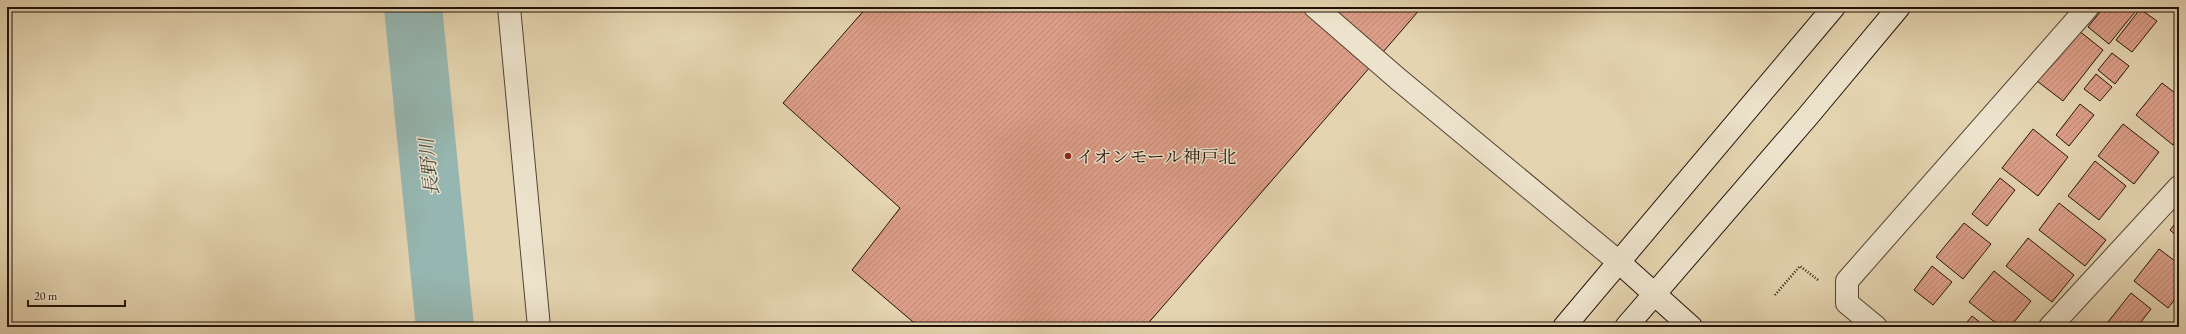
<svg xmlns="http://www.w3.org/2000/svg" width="2186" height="334" viewBox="0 0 2186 334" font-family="'EB Garamond','Noto Serif JP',serif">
  <defs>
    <pattern id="building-hatch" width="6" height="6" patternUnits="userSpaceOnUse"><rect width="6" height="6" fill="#dc9e88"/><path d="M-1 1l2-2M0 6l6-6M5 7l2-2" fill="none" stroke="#bc8774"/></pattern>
  </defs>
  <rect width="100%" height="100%" fill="#e4d4b0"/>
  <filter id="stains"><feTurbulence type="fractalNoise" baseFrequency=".005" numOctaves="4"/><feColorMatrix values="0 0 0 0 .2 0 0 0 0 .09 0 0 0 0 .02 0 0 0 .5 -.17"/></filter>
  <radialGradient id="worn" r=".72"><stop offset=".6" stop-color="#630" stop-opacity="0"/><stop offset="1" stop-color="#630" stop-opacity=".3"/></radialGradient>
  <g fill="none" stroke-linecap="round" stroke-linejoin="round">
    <polyline stroke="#96b7b1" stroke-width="58" points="413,7 445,327"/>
  </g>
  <g fill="url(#building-hatch)" stroke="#22120b">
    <polygon points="867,7 1422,7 1145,327 919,327 852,270 900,208 783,103"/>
    <polygon points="2104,7 2139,7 2109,44 2088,27"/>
    <polygon points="2140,9 2157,21 2132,52 2116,40"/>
    <polygon points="2078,30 2103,50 2063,101 2037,81"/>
    <polygon points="2112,53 2129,66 2115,84 2098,70"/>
    <polygon points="2096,74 2112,87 2100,101 2084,89"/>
    <polygon points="2162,83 2179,96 2179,138 2173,145 2136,115"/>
    <polygon points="2080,104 2094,115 2069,146 2056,135"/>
    <polygon points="2123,124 2159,152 2134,184 2098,156"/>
    <polygon points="2033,129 2068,157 2038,196 2002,168"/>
    <polygon points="2095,161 2126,186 2099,220 2068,196"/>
    <polygon points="2000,178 2015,190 1987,226 1972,214"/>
    <polygon points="2059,203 2106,240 2085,266 2039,230"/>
    <polygon points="2179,219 2179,238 2170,230"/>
    <polygon points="1964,223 1991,244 1963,279 1936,257"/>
    <polygon points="2028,238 2074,275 2052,302 2006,266"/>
    <polygon points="2159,249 2179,264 2179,294 2168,308 2134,281"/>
    <polygon points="1932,266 1952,282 1933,305 1914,290"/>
    <polygon points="1994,271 2031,301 2010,327 2001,327 1969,302"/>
    <polygon points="2131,293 2151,309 2137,327 2104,327"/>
    <polygon points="1972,316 1986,327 1963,327"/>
    <polygon points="1830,322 1836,327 1826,327"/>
  </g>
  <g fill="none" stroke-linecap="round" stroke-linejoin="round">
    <g stroke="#524234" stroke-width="24">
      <g id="street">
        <polyline points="509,7 539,327"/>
        <polyline points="1315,7 1398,79 1620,263"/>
        <polyline points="1876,327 1847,303 1847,281 2088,7"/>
        <polyline points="2050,327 2179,187"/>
      </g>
    </g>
    <g stroke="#22120b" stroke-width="24">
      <g id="secondary">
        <polyline points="1620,263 1691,327"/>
        <polyline points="1564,327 1834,7"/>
        <polyline points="1626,327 1808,116 1899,7"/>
      </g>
    </g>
    <g stroke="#22120b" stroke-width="2.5" stroke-dasharray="1 2" stroke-linecap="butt">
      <polyline points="2174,7 2179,11"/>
      <polyline points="1775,295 1800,266 1818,280"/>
    </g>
    <use href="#street" stroke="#ede3cc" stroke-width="22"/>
    <use href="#secondary" stroke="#ede3cc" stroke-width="22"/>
  </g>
  <circle fill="#8f2418" stroke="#ede3cc" stroke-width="1.5" cx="1068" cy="156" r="4"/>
  <g text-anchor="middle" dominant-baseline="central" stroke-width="3" stroke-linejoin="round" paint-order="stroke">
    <g font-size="18" fill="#22120b" stroke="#ede3cc" text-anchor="start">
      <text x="1076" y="156">イオンモール神戸北</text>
    </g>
    <g font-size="19" font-style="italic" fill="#4b4c45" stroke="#ede3cc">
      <text transform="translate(429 167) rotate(-96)">長野川</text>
    </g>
  </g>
  <rect width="2186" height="334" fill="none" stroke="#e4d4b0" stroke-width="24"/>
  <rect x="8" y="8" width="2170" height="318" fill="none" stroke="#22120b" stroke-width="2"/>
  <rect x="12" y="12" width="2162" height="310" fill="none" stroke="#22120b"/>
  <path d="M28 300v6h97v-6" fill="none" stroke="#22120b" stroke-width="2"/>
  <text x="34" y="300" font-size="12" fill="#22120b" stroke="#ede3cc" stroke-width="3" paint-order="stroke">20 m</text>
  <rect width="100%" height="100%" filter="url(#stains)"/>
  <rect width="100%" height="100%" fill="url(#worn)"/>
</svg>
